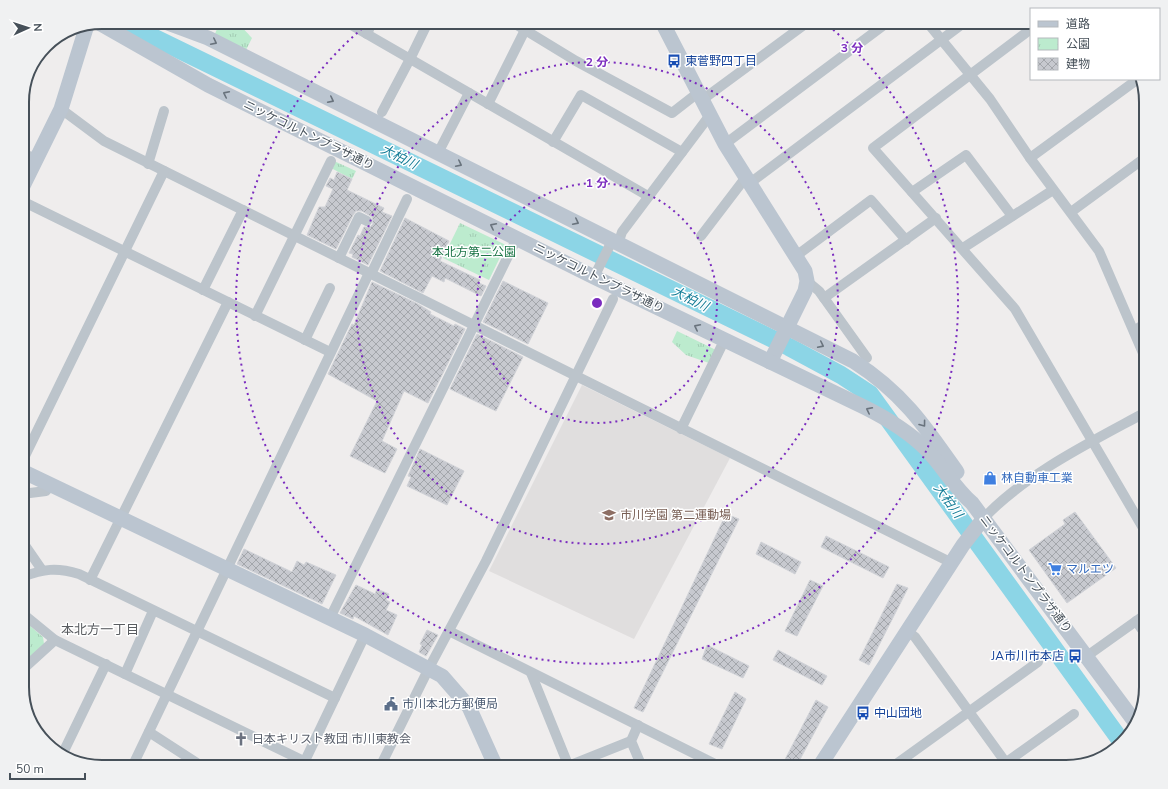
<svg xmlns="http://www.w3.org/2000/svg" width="1168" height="789" viewBox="0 0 1168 789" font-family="'Nunito Sans','Noto Sans JP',sans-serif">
  <defs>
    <pattern id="park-tufts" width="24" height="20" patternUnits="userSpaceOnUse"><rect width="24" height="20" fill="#bcebce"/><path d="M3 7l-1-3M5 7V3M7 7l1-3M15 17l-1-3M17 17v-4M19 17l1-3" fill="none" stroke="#a3cbb3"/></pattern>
    <pattern id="building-cross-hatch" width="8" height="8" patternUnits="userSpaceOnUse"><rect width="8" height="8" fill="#c7c9cf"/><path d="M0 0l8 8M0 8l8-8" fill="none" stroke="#a3a6ab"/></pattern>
  </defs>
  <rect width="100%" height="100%" fill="#efeded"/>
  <polygon fill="#e0dede" points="582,385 730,458 634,639 489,571"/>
  <g fill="url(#park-tufts)">
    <path d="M 220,22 C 239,22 240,25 252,38 L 246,50 L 214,36 Z"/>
    <polygon points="334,161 356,171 352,179 331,168"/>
    <polygon points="460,223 506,245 489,280 443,258"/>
    <polygon points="677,331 716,350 709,363 686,355 672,342"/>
    <polygon points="22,619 43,637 44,644 22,665"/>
  </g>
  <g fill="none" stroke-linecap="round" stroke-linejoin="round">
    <polyline stroke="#8cd5e6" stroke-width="18" points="122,22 789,347 841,375 870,394 1121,741"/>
  </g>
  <g fill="url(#building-cross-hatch)" stroke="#d1d3d8">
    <polygon points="337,172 352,179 347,190 384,208 382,212 392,216 368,265 352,257 353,254 349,253 358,235 360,236 364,227 370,227 373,224 372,217 362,211 356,211 353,215 336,249 307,235 319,207 325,207 333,189 326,186 330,178 334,180"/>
    <polygon points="405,218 449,241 440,261 480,280 479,283 486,286 481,296 445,278 444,282 432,276 423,293 380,271"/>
    <polygon points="503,281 548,303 528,344 483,322"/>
    <polygon points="372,282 418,304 431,312 430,314 454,326 455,324 465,329 428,403 404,391 382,441 397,449 385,473 350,456 377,401 328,374 352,324 354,325"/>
    <polygon points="477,334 523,357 496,411 450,389"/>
    <polygon points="420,449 464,471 447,505 407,486 411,477 408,476"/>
    <polygon points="1075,512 1116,568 1067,603 1029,550 1065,524 1063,520"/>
    <polygon points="726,514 739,519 643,712 634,708"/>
    <polygon points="826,536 889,567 883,578 821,547"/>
    <polygon points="761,542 801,562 795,574 756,554"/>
    <polygon points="244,549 292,572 297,561 304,565 306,562 336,575 322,604 237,564"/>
    <polygon points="810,580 823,586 797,636 785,631"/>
    <polygon points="897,584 908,588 869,665 859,660"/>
    <polygon points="356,585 375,594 377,589 389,594 386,600 390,602 386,610 397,615 388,635 354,616 353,619 340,613"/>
    <polygon points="427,630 438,635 426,656 419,652 422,645 420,644"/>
    <polygon points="707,645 749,666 743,678 702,659"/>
    <polygon points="778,650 827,676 822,685 773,660"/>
    <polygon points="735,692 746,699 722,749 709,744"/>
    <polygon points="816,700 828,707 796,767 781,767"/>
  </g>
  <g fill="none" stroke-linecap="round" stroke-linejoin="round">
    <g stroke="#bcc4cb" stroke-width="10">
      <polyline points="346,22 648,196"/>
      <polyline points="512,22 576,61 672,113 699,92"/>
      <polyline points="927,22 990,99 1030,158 1099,251 1146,360"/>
      <polyline points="1031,29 873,148 1015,309 1146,533"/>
      <polyline points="367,34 372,22"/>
      <polyline points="702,100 808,22"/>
      <polyline points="488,104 525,30"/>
      <polyline points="61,109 104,141 952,563"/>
      <polyline points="382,112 410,59 428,22"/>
      <polyline points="553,142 581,95 682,152"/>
      <polyline points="725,144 888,22"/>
      <polyline points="438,153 469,93"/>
      <polyline points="22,154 36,158"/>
      <polyline points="1030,158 1138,79"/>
      <polyline points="148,164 164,111"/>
      <polyline points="750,183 965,22"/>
      <polyline points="912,192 966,155 1012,216"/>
      <polyline points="22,201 330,352"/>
      <polyline points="1071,212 1146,157"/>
      <polyline points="701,236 746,177"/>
      <polyline points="618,244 622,232 710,115"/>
      <polyline points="963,248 1053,190"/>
      <polyline points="796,256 871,200 906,240"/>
      <polyline points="339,258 359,217 367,221"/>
      <polyline points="594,277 612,241"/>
      <polyline points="807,281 819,291 867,358"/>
      <polyline points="203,290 243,210"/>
      <polyline points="824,298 936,218"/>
      <polyline points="255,316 331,161"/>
      <polyline points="1134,331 1146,323"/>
      <polyline points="305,340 330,288"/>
      <polyline points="681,429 724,341"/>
      <polyline points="22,462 164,171"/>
      <polyline points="22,494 46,491 50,485"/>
      <path d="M 984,518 C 1025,474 1093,441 1146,412"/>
      <polyline points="22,541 42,570"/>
      <path d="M 22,577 C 44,569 56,567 79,574 L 335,698"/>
      <polyline points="90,580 228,302"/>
      <polyline points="22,613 55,640 316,767"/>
      <polyline points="330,618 517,238"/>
      <polyline points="1136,621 1146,635"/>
      <polyline points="449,631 721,767"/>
      <polyline points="907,631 915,637 1009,767"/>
      <polyline points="1087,656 1146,614"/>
      <polyline points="22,670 55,640"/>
      <polyline points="531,673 569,767"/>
      <polyline points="125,674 153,611"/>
      <polyline points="638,725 631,741 642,767"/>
      <polyline points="149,732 203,767"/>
      <polyline points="62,755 106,664"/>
      <polyline points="1001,766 1074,714"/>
      <polyline points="132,767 369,273 372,272 407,199"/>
      <polyline points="302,767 365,635"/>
      <polyline points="380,767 429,668 486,561 613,299"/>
      <polyline points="566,767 631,741"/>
      <polyline points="892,767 1038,662"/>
    </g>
    <g stroke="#bbc5d0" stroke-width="15">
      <path d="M 165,22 L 208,38 L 853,361 C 902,392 925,426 957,472"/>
      <polyline points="662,22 725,144 805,271 807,281 805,291 770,362"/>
      <path d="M 99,23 L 208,85 L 594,277 L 864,407 C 886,418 908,431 926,449 C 943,466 954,488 972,503 L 1135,722"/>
      <polyline points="22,188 61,109 87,25"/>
      <polyline points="22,471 365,635 442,676 469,707 496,767"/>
      <polyline points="819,767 963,545 984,518"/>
    </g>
  </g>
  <defs><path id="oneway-chevron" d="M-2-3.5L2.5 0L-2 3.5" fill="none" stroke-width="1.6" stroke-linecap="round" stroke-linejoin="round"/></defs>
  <g stroke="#69737d">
    <use href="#oneway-chevron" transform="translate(214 42) rotate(27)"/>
    <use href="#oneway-chevron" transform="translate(226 94) rotate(-154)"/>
    <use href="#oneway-chevron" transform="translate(331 100) rotate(27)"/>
    <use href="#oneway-chevron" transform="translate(459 164) rotate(27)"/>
    <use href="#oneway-chevron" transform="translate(576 222) rotate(27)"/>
    <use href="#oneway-chevron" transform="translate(493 226) rotate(-153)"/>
    <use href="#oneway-chevron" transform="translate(697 327) rotate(-153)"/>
    <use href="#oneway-chevron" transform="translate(821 345) rotate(26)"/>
    <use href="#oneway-chevron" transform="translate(869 410) rotate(-153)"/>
    <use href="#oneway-chevron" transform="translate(923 424) rotate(53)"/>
  </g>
  <g fill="none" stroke="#7b2cbf" stroke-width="2" stroke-dasharray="2 4">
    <circle cx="597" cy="303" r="120"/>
    <circle cx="597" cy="303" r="241"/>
    <path d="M824 22A361 361 0 1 1 370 22"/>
  </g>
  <defs>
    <g id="bus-bare" transform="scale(1.08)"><path d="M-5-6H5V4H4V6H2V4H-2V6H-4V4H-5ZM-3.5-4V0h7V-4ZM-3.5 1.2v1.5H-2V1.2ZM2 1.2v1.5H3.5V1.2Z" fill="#1a4fb4" stroke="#fff" stroke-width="2.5" paint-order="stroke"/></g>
    <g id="shop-bare" transform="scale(1.08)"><path d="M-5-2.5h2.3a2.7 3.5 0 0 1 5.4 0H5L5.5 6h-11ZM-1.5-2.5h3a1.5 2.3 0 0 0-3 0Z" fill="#3f7fe0" stroke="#fff" stroke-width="2.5" paint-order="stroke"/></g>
    <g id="school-bare" transform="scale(1.08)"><path d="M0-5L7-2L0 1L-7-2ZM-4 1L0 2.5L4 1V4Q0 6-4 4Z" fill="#8d6e63" stroke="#fff" stroke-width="2.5" paint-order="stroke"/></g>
    <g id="supermarket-bare" transform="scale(1.08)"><path d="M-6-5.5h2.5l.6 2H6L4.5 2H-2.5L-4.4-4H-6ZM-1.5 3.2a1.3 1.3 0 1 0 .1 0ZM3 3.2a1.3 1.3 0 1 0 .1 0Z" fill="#3f7fe0" stroke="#fff" stroke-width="2.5" paint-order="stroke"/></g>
    <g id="civic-bare" transform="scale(1.08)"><path d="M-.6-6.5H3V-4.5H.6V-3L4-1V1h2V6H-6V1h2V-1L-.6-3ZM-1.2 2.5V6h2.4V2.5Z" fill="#5c6f8a" stroke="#fff" stroke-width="2.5" paint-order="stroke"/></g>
    <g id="church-bare" transform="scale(1.08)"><path d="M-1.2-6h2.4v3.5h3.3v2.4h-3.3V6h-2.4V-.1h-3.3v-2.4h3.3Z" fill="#6b7280" stroke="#fff" stroke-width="2.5" paint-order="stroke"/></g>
  </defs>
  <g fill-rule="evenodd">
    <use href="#bus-bare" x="674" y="61"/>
    <use href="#shop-bare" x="990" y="478"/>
    <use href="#school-bare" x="609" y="515"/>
    <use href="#supermarket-bare" x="1055" y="569"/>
    <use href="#bus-bare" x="1075" y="656"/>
    <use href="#civic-bare" x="391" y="704"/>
    <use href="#bus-bare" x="863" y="713"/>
    <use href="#church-bare" x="241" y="739"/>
  </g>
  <g text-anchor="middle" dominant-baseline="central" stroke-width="3" stroke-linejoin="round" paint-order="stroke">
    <g font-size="12" fill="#164399" stroke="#fff" text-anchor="start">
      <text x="685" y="61">東菅野四丁目</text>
      <text x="1064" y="656" text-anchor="end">JA市川市本店</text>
      <text x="874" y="713">中山団地</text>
    </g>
    <g font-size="12" fill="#465059" stroke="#fff">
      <text transform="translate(309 135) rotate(26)">ニッケコルトンプラザ通り</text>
      <text transform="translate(599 278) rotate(26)">ニッケコルトンプラザ通り</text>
      <text transform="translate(1026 574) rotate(53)">ニッケコルトンプラザ通り</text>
    </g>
    <g font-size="12" fill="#1c7547" stroke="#fff">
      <text x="474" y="252">本北方第二公園</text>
    </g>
    <g font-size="12" fill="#366cbe" stroke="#fff" text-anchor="start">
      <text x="1001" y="478">林自動車工業</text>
      <text x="1066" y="569">マルエツ</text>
    </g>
    <g font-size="12" fill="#785e54" stroke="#fff" text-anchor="start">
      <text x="620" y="515">市川学園 第二運動場</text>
    </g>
    <g font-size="12" fill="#4e5e75" stroke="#fff" text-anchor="start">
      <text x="402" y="704">市川本北方郵便局</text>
    </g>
    <g font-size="12" fill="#5b616d" stroke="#fff" text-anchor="start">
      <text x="252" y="739">日本キリスト教団 市川東教会</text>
    </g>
    <g font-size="13" font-style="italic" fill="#147d97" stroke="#fff">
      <text transform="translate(399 157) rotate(26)">大柏川</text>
      <text transform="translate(690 299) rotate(26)">大柏川</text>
      <text transform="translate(948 501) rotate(54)">大柏川</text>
    </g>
    <g font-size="13" fill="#5a5d61" stroke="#fff">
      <text x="100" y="630">本北方一丁目</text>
    </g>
  </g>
  <path d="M0 0H1168V789H0ZM102 29H1066A73 73 0 0 1 1139 102V687A73 73 0 0 1 1066 760H102A73 73 0 0 1 29 687V102A73 73 0 0 1 102 29Z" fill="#f0f1f2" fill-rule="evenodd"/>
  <path fill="none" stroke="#465059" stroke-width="2" d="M102 29H1066A73 73 0 0 1 1139 102V687A73 73 0 0 1 1066 760H102A73 73 0 0 1 29 687V102A73 73 0 0 1 102 29Z"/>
  <circle cx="597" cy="303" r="6" fill="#7b2cbf" stroke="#fff" stroke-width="2"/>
  <g font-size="12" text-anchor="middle" font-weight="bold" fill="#7b2cbf" stroke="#fff" stroke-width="3" stroke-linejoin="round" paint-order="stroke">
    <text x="852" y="52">3 分</text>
    <text x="597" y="66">2 分</text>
    <text x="597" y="187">1 分</text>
  </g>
  <rect x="1030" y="8" width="130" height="72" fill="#ffffff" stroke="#b5b9bd"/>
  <rect x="1038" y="21" width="20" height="6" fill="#bbc5d0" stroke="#b5b9bd"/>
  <text x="1066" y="28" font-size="12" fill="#465059">道路</text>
  <rect x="1038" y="38" width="20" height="12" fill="url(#park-tufts)" stroke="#b5b9bd"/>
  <text x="1066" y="48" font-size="12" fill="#465059">公園</text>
  <rect x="1038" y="58" width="20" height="12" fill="url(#building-cross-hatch)" stroke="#b5b9bd"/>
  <text x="1066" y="68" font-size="12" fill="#465059">建物</text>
  <g transform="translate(28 28) rotate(87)" stroke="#ffffff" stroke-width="3" paint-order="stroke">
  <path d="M0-3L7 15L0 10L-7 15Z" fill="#465059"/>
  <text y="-6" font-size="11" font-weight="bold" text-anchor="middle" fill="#465059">N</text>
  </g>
  <path d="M10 773v6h75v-6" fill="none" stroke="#465059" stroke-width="2"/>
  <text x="16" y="773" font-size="12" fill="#465059" stroke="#ffffff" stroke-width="3" paint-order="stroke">50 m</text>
</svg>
